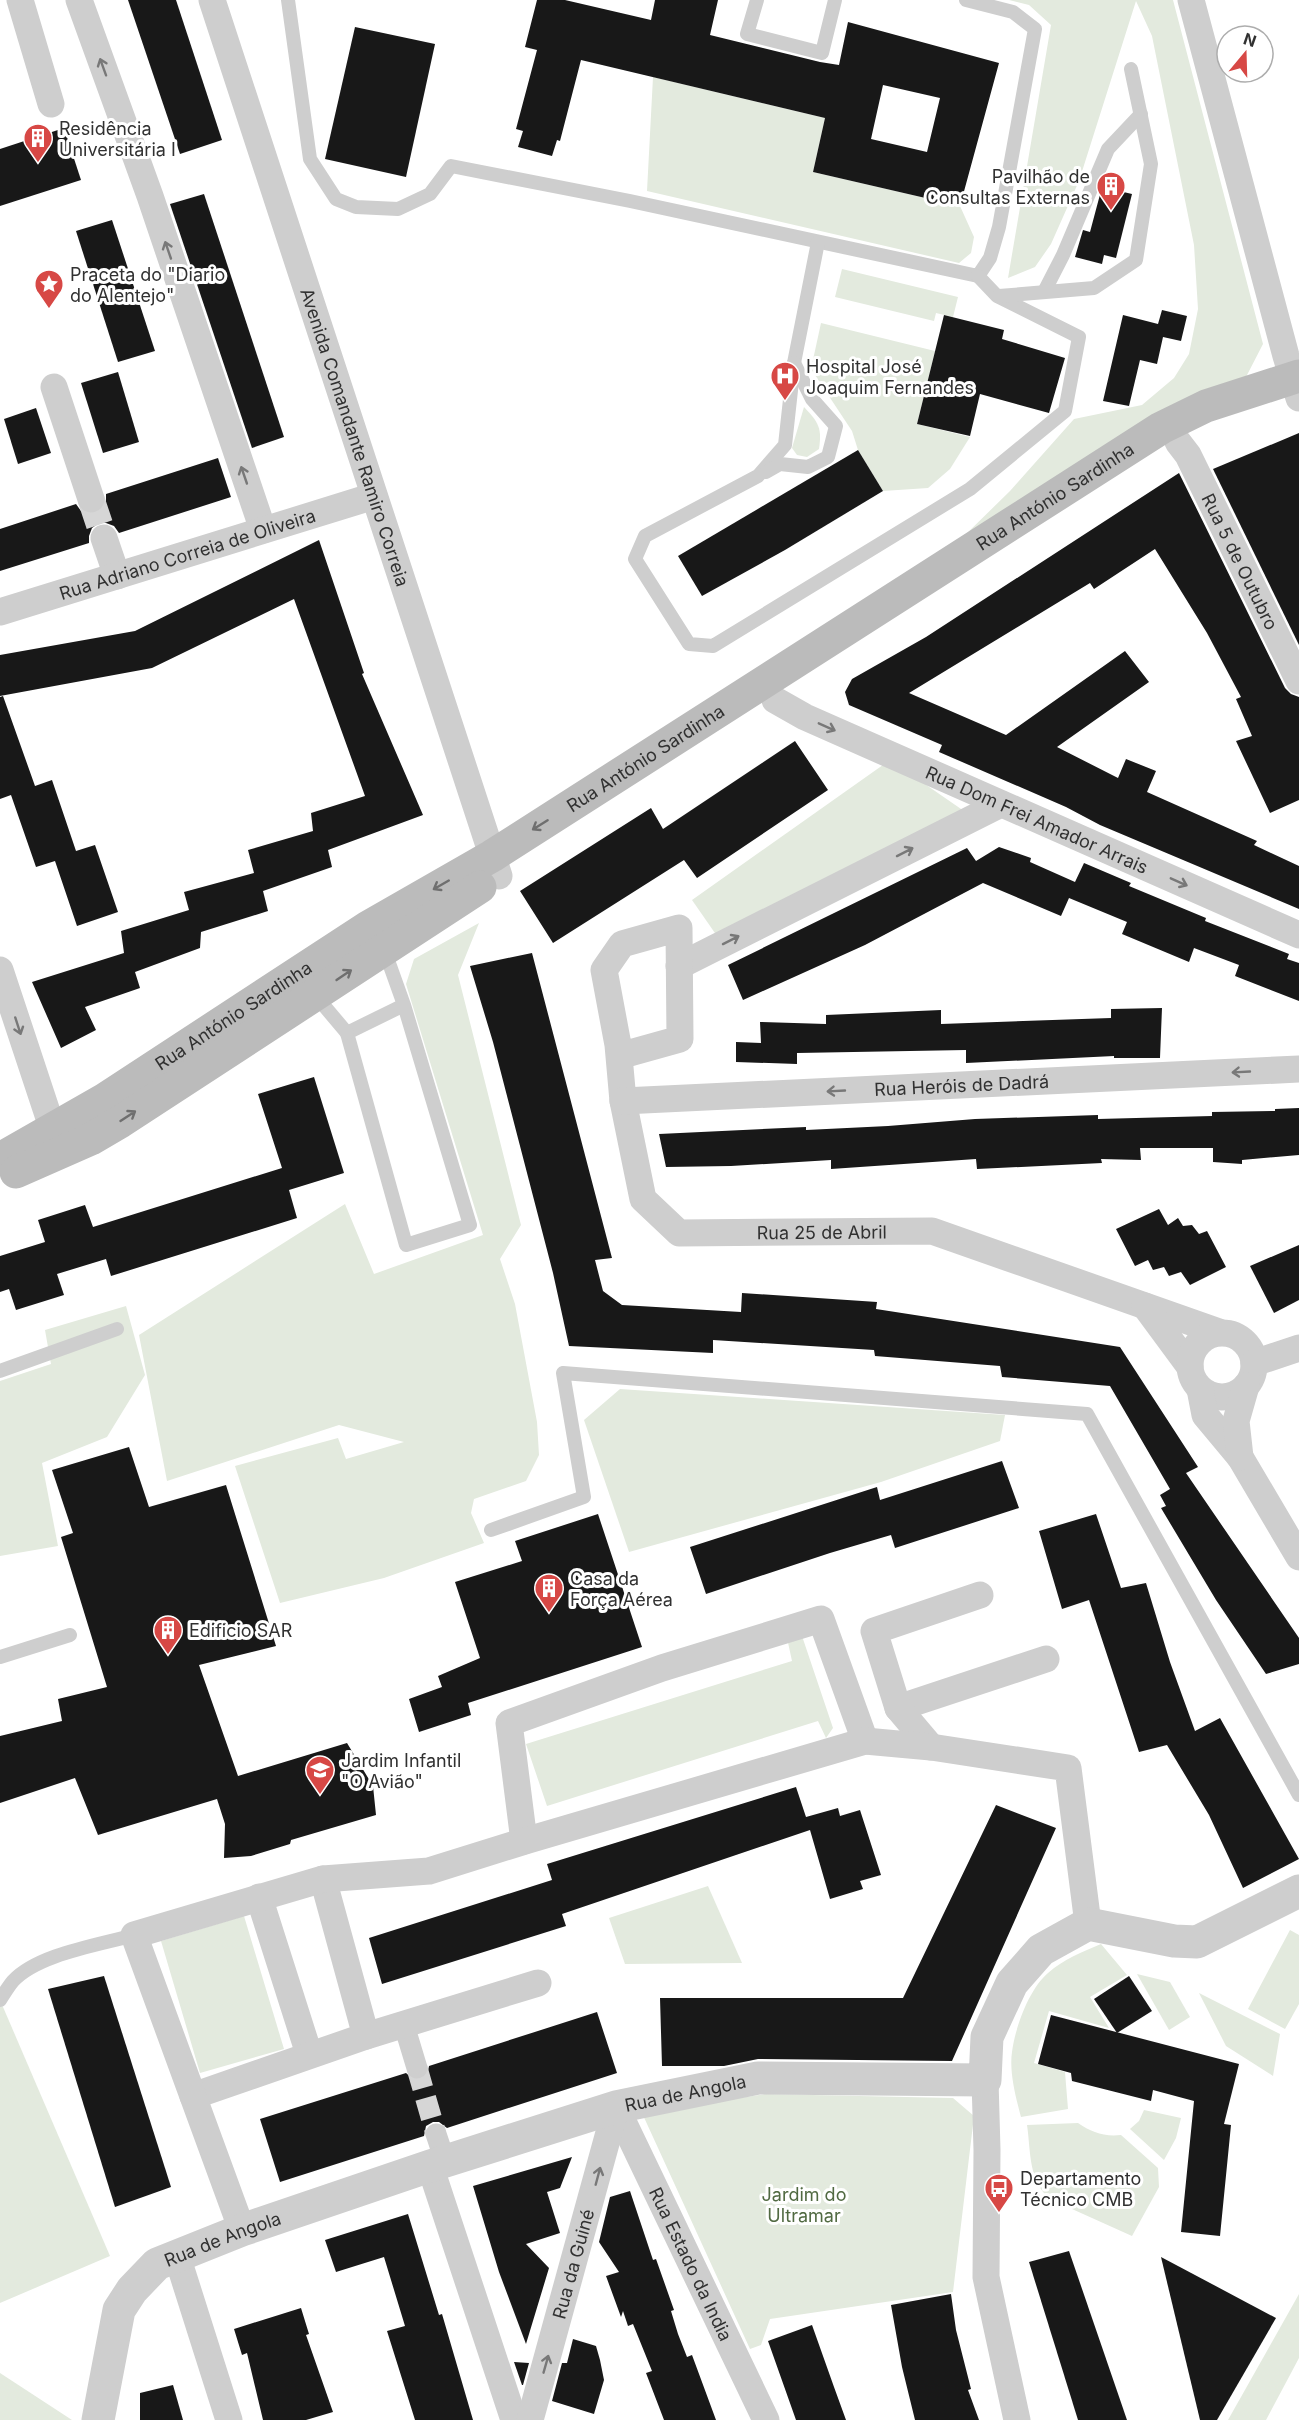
<svg xmlns="http://www.w3.org/2000/svg" width="1299" height="2420" viewBox="0 0 1299 2420" font-family="Inter,sans-serif">
  <rect width="100%" height="100%" fill="#fff"/>
  <g fill="#e3eade">
    <polygon points="1009,0 1173,0 1263,344 1246,377 960,540 1010,491 1074,419 1142,405 1174,378 1189,354 1198,309 1194,245 1152,36 1136,1 1079,181 1051,244 1035,267 1008,278 1051,25 1029,5"/>
    <polygon points="653,77 825,118 813,172 960,206 974,237 971,253 959,263 647,191"/>
    <polygon points="842,269 958,297 953,317 936,313 934,321 835,297"/>
    <polygon points="821,323 935,351 917,424 970,437 950,469 928,488 883,491 858,450 852,431 811,369"/>
    <path d="M 804,407 C 819,423 822,428 819,449 L 807,457 L 797,455 L 792,448 Z"/>
    <polygon points="890,760 964,811 717,936 692,900"/>
    <polygon points="479,923 458,975 521,1225 500,1259 515,1304 537,1422 539,1455 526,1481 474,1499 471,1513 484,1543 384,1578 280,1603 235,1466 338,1438 346,1459 404,1442 339,1425 167,1481 139,1335 345,1204 374,1274 483,1235 406,984 414,959"/>
    <polygon points="126,1306 145,1375 107,1437 42,1463 58,1546 0,1556 0,1381 51,1364 45,1330"/>
    <polygon points="620,1389 1005,1415 1000,1441 881,1482 629,1552 584,1420"/>
    <polygon points="802,1636 833,1728 826,1738 818,1721 547,1806 526,1744 792,1661 787,1638"/>
    <polygon points="708,1886 742,1963 625,1964 609,1918"/>
    <polygon points="244,1916 284,2049 200,2073 161,1941"/>
    <polygon points="1290,1930 1299,1935 1299,2004 1285,2029 1248,2009"/>
    <path d="M 1101,1944 L 1127,1975 L 1090,1997 L 1109,2028 L 1049,2011 L 1034,2063 L 1065,2072 L 1068,2109 L 1021,2117 C 1016,2098 1009,2072 1012,2052 C 1015,2028 1029,1989 1048,1973 C 1064,1959 1082,1952 1101,1944 Z"/>
    <polygon points="1137,1974 1170,1982 1190,2017 1169,2030"/>
    <polygon points="1199,1993 1280,2034 1273,2076 1226,2046"/>
    <polygon points="0,2000 110,2256 0,2303"/>
    <polygon points="765,2094 953,2098 974,2116 953,2292 770,2319 761,2345 750,2349 642,2113"/>
    <polygon points="1144,2110 1181,2118 1176,2138 1164,2160 1130,2129 1139,2121"/>
    <path d="M 1078,2123 C 1091,2132 1104,2137 1121,2135 L 1158,2168 L 1159,2187 L 1132,2236 L 1052,2200 C 1028,2184 1031,2151 1027,2125 Z"/>
    <polygon points="1299,2294 1299,2358 1266,2420 1228,2420"/>
    <polygon points="0,2372 0,2373 72,2420 0,2420"/>
  </g>
  <g fill="#181818" fill-rule="evenodd">
    <polygon points="128,0 176,0 222,140 180,154"/>
    <path d="M 537,0 L 565,0 L 651,20 L 655,0 L 718,0 L 710,35 L 820,62 L 839,65 L 848,22 L 999,63 L 960,206 L 813,172 L 825,118 L 581,60 L 560,141 L 557,140 L 552,156 L 518,147 L 523,131 L 516,129 L 537,50 L 525,47 ZM 883,85 L 940,98 L 927,152 L 871,139 Z"/>
    <polygon points="355,27 435,44 406,177 325,159"/>
    <polygon points="64,128 81,180 0,206 0,149"/>
    <polygon points="1102,187 1132,194 1116,258 1104,255 1102,264 1075,257 1083,230 1090,232"/>
    <polygon points="204,194 284,437 252,448 170,204"/>
    <polygon points="112,220 155,351 118,362 76,231"/>
    <polygon points="1162,310 1187,316 1181,341 1163,337 1157,364 1140,360 1129,406 1103,401 1123,315 1158,324"/>
    <polygon points="944,315 1004,330 1002,339 1065,358 1049,413 980,394 970,436 917,424"/>
    <polygon points="118,372 139,442 103,453 81,383"/>
    <polygon points="36,408 51,453 18,464 4,419"/>
    <polygon points="1299,433 1299,645 1213,469"/>
    <polygon points="858,450 883,491 785,550 702,596 678,556"/>
    <polygon points="218,458 231,497 119,533 114,526 106,523 99,523 92,528 89,536 89,543 0,571 0,529 76,504 81,511 88,514 95,514 103,509 106,502 106,494"/>
    <polygon points="1179,473 1285,688 1291,694 1299,697 1299,800 1270,813 1236,741 1252,736 1236,699 1241,697 1207,633 1155,549 1094,589 1090,583 909,693 1006,735 1125,651 1149,682 1057,747 1118,778 1126,759 1156,771 1147,792 1257,841 1254,845 1299,866 1299,909 1100,825 1066,807 939,752 942,745 849,705 845,692 852,679 926,637"/>
    <polygon points="319,540 364,673 362,674 423,815 328,850 332,867 263,891 268,911 201,932 200,948 135,972 140,988 85,1007 96,1030 61,1048 32,982 124,953 121,931 189,910 184,892 254,873 248,850 313,831 311,813 365,796 294,599 152,668 0,696 0,655 135,631"/>
    <polygon points="3,696 35,786 52,780 76,851 95,845 118,912 77,926 55,861 36,867 11,795 0,799 0,697"/>
    <polygon points="795,741 828,790 697,878 684,860 553,943 520,891 651,808 663,829"/>
    <polygon points="999,847 1031,858 1030,862 1075,882 1084,863 1131,883 1129,886 1206,918 1205,921 1289,954 1287,959 1299,963 1299,1001 1235,976 1239,965 1194,948 1189,962 1122,934 1127,922 1069,898 1061,916 983,883 865,945 743,1000 728,965 967,848 976,861"/>
    <polygon points="532,953 612,1258 595,1260 603,1291 622,1305 741,1312 742,1293 877,1302 876,1309 1120,1347 1198,1467 1186,1473 1299,1638 1299,1664 1266,1674 1216,1600 1161,1508 1166,1506 1160,1495 1170,1489 1110,1386 1002,1377 1000,1366 875,1356 874,1350 713,1340 713,1353 569,1346 553,1273 493,1042 470,966"/>
    <polygon points="1162,1008 1160,1058 1114,1058 1114,1056 966,1063 966,1050 797,1053 797,1064 736,1062 736,1042 761,1043 760,1022 826,1024 826,1015 941,1010 941,1024 1111,1018 1111,1009"/>
    <polygon points="314,1077 344,1173 289,1190 297,1218 111,1276 106,1259 57,1274 64,1295 16,1310 9,1289 0,1292 0,1256 45,1242 38,1220 85,1205 93,1227 282,1168 258,1094"/>
    <polygon points="1299,1108 1299,1155 1242,1160 1242,1164 1213,1162 1213,1148 1140,1148 1141,1160 1101,1159 1102,1163 977,1169 976,1159 831,1169 831,1160 731,1166 666,1167 659,1134 806,1127 806,1130 888,1126 975,1119 1098,1115 1098,1119 1212,1116 1212,1112 1275,1111 1275,1109"/>
    <polygon points="1159,1209 1168,1225 1178,1218 1183,1226 1192,1225 1199,1234 1207,1231 1226,1267 1190,1285 1181,1272 1169,1276 1164,1267 1153,1270 1148,1260 1135,1266 1116,1229"/>
    <polygon points="1299,1245 1299,1300 1274,1313 1250,1266"/>
    <polygon points="129,1447 149,1507 226,1485 276,1646 199,1665 238,1776 347,1743 373,1786 376,1815 291,1840 290,1844 251,1856 224,1858 225,1824 217,1799 98,1835 75,1778 0,1803 0,1736 62,1721 58,1699 107,1687 61,1537 73,1533 52,1470"/>
    <polygon points="1002,1461 1019,1508 895,1548 891,1535 830,1553 706,1594 690,1547 877,1487 880,1500"/>
    <polygon points="598,1514 642,1647 468,1703 471,1715 419,1732 409,1699 442,1687 438,1676 480,1658 455,1582 522,1561 515,1541"/>
    <polygon points="1096,1514 1121,1588 1146,1583 1170,1662 1195,1731 1220,1718 1299,1859 1243,1888 1209,1815 1167,1745 1139,1752 1089,1600 1062,1609 1039,1531"/>
    <polygon points="796,1787 806,1817 838,1808 840,1816 860,1810 881,1875 860,1881 863,1889 830,1899 810,1830 562,1914 566,1926 382,1984 369,1938 552,1880 547,1864"/>
    <polygon points="996,1805 1056,1828 952,2061 758,2059 724,2066 662,2066 660,1998 903,1998"/>
    <polygon points="104,1976 171,2187 115,2207 48,1989"/>
    <polygon points="1129,1976 1152,2011 1117,2033 1094,1999"/>
    <polygon points="597,2012 617,2073 447,2128 439,2122 433,2122 426,2126 424,2136 280,2182 260,2119 406,2073 414,2080 421,2080 427,2076 429,2066"/>
    <polygon points="1051,2015 1239,2064 1224,2124 1231,2125 1220,2236 1181,2232 1194,2101 1153,2090 1151,2101 1072,2081 1071,2073 1038,2064"/>
    <polygon points="572,2157 560,2188 547,2192 560,2233 526,2244 549,2268 526,2344 499,2272 473,2186"/>
    <polygon points="630,2191 653,2260 656,2259 674,2310 671,2311 678,2334 687,2357 692,2355 716,2420 664,2420 646,2373 652,2371 633,2324 628,2326 623,2311 621,2317 606,2276 619,2272 599,2242 610,2197"/>
    <polygon points="408,2214 439,2315 442,2314 473,2420 415,2420 387,2331 405,2326 384,2257 336,2272 325,2240"/>
    <polygon points="1069,2251 1127,2420 1078,2420 1029,2262"/>
    <polygon points="1161,2257 1276,2318 1217,2420 1200,2420"/>
    <polygon points="951,2294 956,2330 971,2389 968,2390 979,2420 915,2420 902,2367 891,2305"/>
    <polygon points="301,2308 309,2334 306,2335 333,2412 306,2420 263,2420 247,2353 242,2355 234,2329"/>
    <polygon points="812,2325 834,2387 846,2420 796,2420 768,2341"/>
    <polygon points="573,2339 596,2346 600,2360 604,2380 594,2414 552,2401 562,2363 567,2363"/>
    <polygon points="514,2362 529,2363 523,2385 522,2385"/>
    <polygon points="173,2385 183,2420 140,2420 140,2393"/>
  </g>
  <g fill="none" stroke-linecap="round" stroke-linejoin="round">
    <polyline stroke="#d6d6d6" stroke-width="21" stroke-dasharray="21 10" stroke-linecap="butt" points="417,2068 436,2134"/>
    <polyline stroke="#d6d6d6" stroke-width="27" stroke-dasharray="27 14" stroke-linecap="butt" points="91,499 104,538"/>
    <g stroke="#cecece" stroke-width="14">
      <polyline points="288,0 310,159 336,199 356,207 398,209 430,194 451,166 630,201 978,276 990,258 999,227 1035,29 1013,12 966,0"/>
      <polyline points="757,0 747,34 822,53 835,0"/>
      <polyline points="818,242 794,363 785,445 758,476 645,536 635,559 689,644 713,646 970,489 1065,411 1079,337 997,296 978,276"/>
      <polyline points="1044,292 1063,255 1108,149 1141,114"/>
      <polyline points="999,296 1094,288 1136,260 1151,164 1131,69"/>
      <polyline points="766,472 780,464 808,467 828,457 836,426 812,399 794,363"/>
      <polyline points="384,949 404,1005 470,1225 406,1245 347,1033 404,1005"/>
      <polyline points="315,995 347,1033"/>
      <polyline points="0,1371 117,1329"/>
      <polyline points="491,1530 584,1497 563,1373 1087,1414 1299,1795"/>
      <polyline points="0,1657 70,1635"/>
      <path d="M 0,2000 C 4,1994 8,1987 13,1981 C 38,1954 99,1945 134,1935"/>
    </g>
    <g stroke="#cecece" stroke-width="21">
      <polyline points="404,2025 417,2068"/>
      <polyline points="436,2134 445,2161"/>
    </g>
    <g stroke="#cecece" stroke-width="27">
      <polyline points="20,0 51,104"/>
      <polyline points="79,0 150,196 263,530"/>
      <path id="s1" d="M 212,0 L 499,876"/>
      <polyline points="1191,0 1286,356 1299,398"/>
      <polyline points="54,387 91,499"/>
      <path id="s2" d="M 1178,442 L 1188,455 L 1299,681"/>
      <polyline points="104,538 117,576"/>
      <path id="s3" d="M 0,612 L 374,496"/>
      <path id="s4" d="M 775,700 L 805,717 L 1299,935"/>
      <polyline points="679,966 1001,804"/>
      <polyline points="0,970 53,1130 72,1134"/>
      <path id="s5" d="M 619,1056 L 680,1039 L 679,928 L 622,944 L 604,970 L 618,1045 L 623,1101 L 643,1199 L 679,1233 L 932,1231 L 1219,1332"/>
      <path id="s6" d="M 623,1101 L 1299,1069"/>
      <polyline points="1145,1306 1190,1367"/>
      <circle cx="1222" cy="1365" r="32"/>
      <polyline points="1254,1363 1299,1348"/>
      <polyline points="1200,1389 1205,1415 1240,1457 1299,1557"/>
      <polyline points="1240,1457 1236,1421 1246,1386"/>
      <polyline points="898,1708 1046,1659"/>
      <polyline points="931,1747 898,1708 874,1631 980,1595"/>
      <polyline points="524,1841 509,1723 662,1668 821,1619 865,1741"/>
      <polyline points="259,1897 309,2054"/>
      <polyline points="366,2036 538,1983"/>
      <polyline points="985,2080 987,2150 986,2277 1017,2420"/>
      <polyline points="193,2096 366,2036 323,1879"/>
      <path id="s7" d="M 616,2107 L 766,2420"/>
      <polyline points="430,2166 514,2420"/>
      <polyline points="242,2230 134,1935 323,1879 429,1871 528,1840 865,1741 931,1747 1068,1768 1088,1924"/>
      <polyline points="177,2256 229,2420"/>
      <path id="s8" d="M 530,2420 L 616,2107"/>
    </g>
    <path stroke="#cecece" stroke-width="33" id="s9" d="M 98,2420 L 119,2310 L 132,2290 L 157,2264 L 242,2230 L 430,2166 L 616,2107 L 758,2078 L 985,2080 L 987,2037 L 1012,1983 L 1041,1950 L 1088,1924 L 1174,1941 L 1197,1942 L 1299,1891"/>
    <g stroke="#bbb" stroke-width="33">
      <path id="s10" d="M 0,1159 L 105,1099 L 368,927 L 492,856 L 1161,428 L 1206,406 L 1299,376"/>
      <polyline points="16,1172 91,1139 120,1122 480,887"/>
    </g>
  </g>
  <defs><path id="oneway-shaft" d="M-6 0H5M1.5-3L5.5 0L1.5 3" fill="none" stroke-width="1.6" stroke-linecap="round" stroke-linejoin="round" transform="scale(1.5)"/></defs>
  <g stroke="#787878">
    <use href="#oneway-shaft" transform="translate(103 67) rotate(-110)"/>
    <use href="#oneway-shaft" transform="translate(168 250) rotate(-109)"/>
    <use href="#oneway-shaft" transform="translate(244 475) rotate(-109)"/>
    <use href="#oneway-shaft" transform="translate(827 727) rotate(24)"/>
    <use href="#oneway-shaft" transform="translate(905 852) rotate(-27)"/>
    <use href="#oneway-shaft" transform="translate(1179 882) rotate(24)"/>
    <use href="#oneway-shaft" transform="translate(731 940) rotate(-27)"/>
    <use href="#oneway-shaft" transform="translate(18 1026) rotate(72)"/>
    <use href="#oneway-shaft" transform="translate(1241 1072) rotate(177)"/>
    <use href="#oneway-shaft" transform="translate(836 1091) rotate(177)"/>
    <use href="#oneway-shaft" transform="translate(598 2176) rotate(-75)"/>
    <use href="#oneway-shaft" transform="translate(546 2364) rotate(-74)"/>
  </g>
  <g stroke="#6f6f6f">
    <use href="#oneway-shaft" transform="translate(540 825) rotate(148)"/>
    <use href="#oneway-shaft" transform="translate(441 885) rotate(150)"/>
    <use href="#oneway-shaft" transform="translate(344 975) rotate(-34)"/>
    <use href="#oneway-shaft" transform="translate(128 1116) rotate(-33)"/>
  </g>
  <defs>
    <g id="building-pin" transform="scale(1.5)"><path d="M0 17L-7.5 6A9.5 9.5 0 1 1 7.5 6Z" fill="#d74845" stroke="#fff"/><path d="M-4-6H4V6H1V3H-1V6H-4ZM-2.5-4.3h1.7v1.8h-1.7ZM.8-4.3h1.7v1.8H.8ZM-2.5-1h1.7V.8h-1.7ZM.8-1h1.7V.8H.8Z" fill="#fff"/></g>
    <g id="sight-pin" transform="scale(1.5)"><path d="M0 17L-7.5 6A9.5 9.5 0 1 1 7.5 6Z" fill="#d74845" stroke="#fff"/><path d="M0-6L1.8-2.2L6-1.7L2.9 1.2L3.7 5.4L0 3.3L-3.7 5.4L-2.9 1.2L-6-1.7L-1.8-2.2Z" fill="#fff"/></g>
    <g id="hospital-pin" transform="scale(1.5)"><path d="M0 17L-7.5 6A9.5 9.5 0 1 1 7.5 6Z" fill="#d74845" stroke="#fff"/><path d="M-5-5h3v3.5h4V-5h3V5h-3V1.5h-4V5h-3Z" fill="#fff"/></g>
    <g id="school-pin" transform="scale(1.5)"><path d="M0 17L-7.5 6A9.5 9.5 0 1 1 7.5 6Z" fill="#d74845" stroke="#fff"/><path d="M0-5L7-2L0 1L-7-2ZM-4 1L0 2.5L4 1V4Q0 6-4 4Z" fill="#fff"/></g>
    <g id="bus-pin" transform="scale(1.5)"><path d="M0 17L-7.5 6A9.5 9.5 0 1 1 7.5 6Z" fill="#d74845" stroke="#fff"/><path d="M-5-6H5V4H4V6H2V4H-2V6H-4V4H-5ZM-3.5-4V0h7V-4ZM-3.5 1.2v1.5H-2V1.2ZM2 1.2v1.5H3.5V1.2Z" fill="#fff"/></g>
  </defs>
  <g fill-rule="evenodd">
    <use href="#building-pin" x="38" y="138"/>
    <use href="#building-pin" x="1111" y="186"/>
    <use href="#sight-pin" x="49" y="284"/>
    <use href="#hospital-pin" x="785" y="376"/>
    <use href="#building-pin" x="549" y="1588"/>
    <use href="#building-pin" x="168" y="1630"/>
    <use href="#school-pin" x="320" y="1770"/>
    <use href="#bus-pin" x="999" y="2188"/>
  </g>
  <g text-anchor="middle" dominant-baseline="central" stroke-width="6" stroke-linejoin="round" paint-order="stroke">
    <g font-size="18" fill="#313131" stroke="#fff" text-anchor="start">
      <text x="59" y="128">Residência<tspan x="59" dy="21">Universitária I</tspan></text>
      <text x="1090" y="176" text-anchor="end">Pavilhão de<tspan x="1090" dy="21">Consultas Externas</tspan></text>
      <text x="70" y="274">Praceta do "Diario<tspan x="70" dy="21">do Alentejo"</tspan></text>
      <text x="806" y="366">Hospital José<tspan x="806" dy="21">Joaquim Fernandes</tspan></text>
      <text x="570" y="1578">Casa da<tspan x="570" dy="21">Força Aérea</tspan></text>
      <text x="189" y="1630">Edificio SAR</text>
      <text x="341" y="1760">Jardim Infantil<tspan x="341" dy="21">"O Avião"</tspan></text>
      <text x="1020" y="2178">Departamento<tspan x="1020" dy="21">Técnico CMB</tspan></text>
    </g>
    <g font-size="18" fill="#313131" stroke="#fff">
      <text stroke="none"><textPath href="#s1" startOffset="460">Avenida Comandante Ramiro Correia</textPath></text>
      <text stroke="none"><textPath href="#s10" startOffset="1246">Rua António Sardinha</textPath></text>
      <text stroke="none"><textPath href="#s3" startOffset="196">Rua Adriano Correia de Oliveira</textPath></text>
      <text stroke="none"><textPath href="#s2" startOffset="135">Rua 5 de Outubro</textPath></text>
      <text stroke="none"><textPath href="#s10" startOffset="760">Rua António Sardinha</textPath></text>
      <text stroke="none"><textPath href="#s4" startOffset="288">Rua Dom Frei Amador Arrais</textPath></text>
      <text stroke="none"><textPath href="#s10" startOffset="274">Rua António Sardinha</textPath></text>
      <text stroke="none"><textPath href="#s6" startOffset="339">Rua Heróis de Dadrá</textPath></text>
      <text stroke="none"><textPath href="#s5" startOffset="690">Rua 25 de Abril</textPath></text>
      <text stroke="none"><textPath href="#s9" startOffset="728">Rua de Angola</textPath></text>
      <text stroke="none"><textPath href="#s9" startOffset="242">Rua de Angola</textPath></text>
      <text stroke="none"><textPath href="#s7" startOffset="174">Rua Estado da India</textPath></text>
      <text stroke="none"><textPath href="#s8" startOffset="162">Rua da Guiné</textPath></text>
    </g>
    <g font-size="18" fill="#516a42" stroke="#fff">
      <text x="804" y="2194">Jardim do<tspan x="804" dy="21">Ultramar</tspan></text>
    </g>
  </g>
  <g transform="translate(1245 54) rotate(19)"><circle r="28" fill="#ffffff" stroke="#adadad" stroke-width="1.5"/>
  <path d="M0-4.5L10 22L0 15L-10 22Z" fill="#d74845"/>
  <text y="-9" font-size="16" font-weight="bold" text-anchor="middle" fill="#313131">N</text>
  </g>
</svg>
